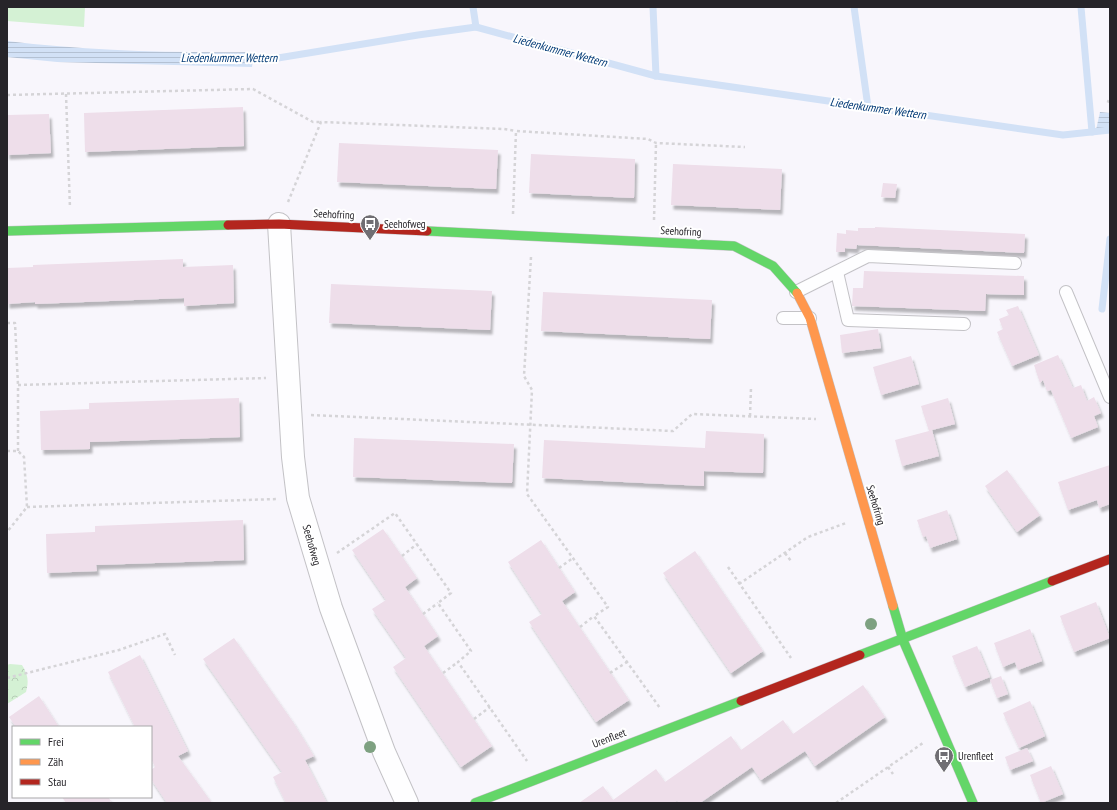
<svg xmlns="http://www.w3.org/2000/svg" width="1117" height="810" viewBox="0 0 1117 810" font-family="'PT Sans Narrow',sans-serif">
  <defs>
    <pattern id="park-crowns" width="20" height="18" patternUnits="userSpaceOnUse"><rect width="20" height="18" fill="#d4f1d4"/><path d="M2 6a3 3 0 1 1 6 0M12 15a3 3 0 1 1 6 0" fill="none" stroke="#b6ceb6"/></pattern>
    <pattern id="water-rules" width="6" height="5" patternUnits="userSpaceOnUse"><rect width="6" height="5" fill="#d2e1f6"/><path d="M0 2.5h6" fill="none" stroke="#b4c1d3"/></pattern>
    <filter id="shadow"><feDropShadow dx="2.5" dy="4.5" stdDeviation="1" flood-color="#0004"/></filter>
  </defs>
  <rect width="100%" height="100%" fill="#f8f6fc"/>
  <path fill="url(#park-crowns)" d="M 10,664 L 22,665 C 28,675 29,681 26,692 L 7,704 L 7,665 Z"/>
  <polygon fill="#d4f1d4" points="7,7 85,7 84,27 7,21"/>
  <g fill="url(#water-rules)">
    <path d="M 7,41 C 89,51 172,53 254,52 L 252,67 L 57,62 L 7,57 Z"/>
    <polygon points="1100,112 1110,113 1110,132 1096,130"/>
  </g>
  <g fill="none" stroke-linecap="round" stroke-linejoin="round">
    <g stroke="#d2e1f6" stroke-width="7">
      <polyline points="473,7 476,27"/>
      <polyline points="653,7 656,76"/>
      <polyline points="854,7 868,107"/>
      <polyline points="1081,7 1092,132"/>
      <polyline points="243,58 278,58 418,35 476,27 656,76 1063,135 1110,130"/>
      <polyline points="1102,309 1110,239"/>
    </g>
  </g>
  <g fill="#eedeea" filter="url(#shadow)">
    <polygon points="243,107 244,146 85,152 84,113"/>
    <polygon points="49,114 51,153 7,155 7,115"/>
    <polygon points="339,143 498,150 496,189 337,182"/>
    <polygon points="531,154 635,159 634,198 529,193"/>
    <polygon points="673,164 782,169 780,210 671,205"/>
    <polygon points="883,183 897,184 895,198 881,197"/>
    <polygon points="875,227 1025,234 1024,253 857,245 856,249 845,248 845,252 836,252 837,233 846,234 846,230 858,231 858,228 875,228"/>
    <polygon points="183,259 183,267 233,265 234,303 184,306 184,298 35,304 35,302 7,304 7,268 33,267 33,265"/>
    <polygon points="864,271 1024,276 1024,295 986,294 985,311 852,306 853,288 863,288"/>
    <polygon points="331,284 492,291 490,330 329,323"/>
    <polygon points="543,292 712,300 710,339 541,331"/>
    <polygon points="1018,306 1039,355 1012,366 997,332 1003,329 999,319 1009,315 1006,310"/>
    <polygon points="878,329 881,348 842,353 840,335"/>
    <polygon points="1058,355 1073,388 1081,385 1087,401 1094,397 1101,413 1094,416 1098,427 1071,438 1051,390 1047,391 1043,380 1040,383 1034,365"/>
    <polygon points="911,356 919,384 881,395 873,367"/>
    <polygon points="239,398 240,437 90,442 90,449 41,450 40,411 89,409 89,403"/>
    <polygon points="948,398 955,424 932,430 939,456 902,466 895,440 929,431 921,406"/>
    <polygon points="706,431 764,434 763,473 704,471 704,486 542,478 544,440 705,448"/>
    <polygon points="354,438 514,444 512,483 353,477"/>
    <polygon points="1110,465 1110,504 1099,508 1097,500 1068,510 1058,482"/>
    <polygon points="1007,470 1040,515 1017,532 985,486"/>
    <polygon points="947,510 957,539 930,548 926,536 923,537 917,520"/>
    <polygon points="243,520 244,560 96,565 97,571 47,573 46,534 95,532 95,526"/>
    <polygon points="383,529 417,578 405,587 438,636 424,646 492,746 461,767 393,667 406,658 372,609 386,600 352,550"/>
    <polygon points="541,540 575,592 562,601 629,700 596,722 529,622 542,614 508,562"/>
    <polygon points="695,551 763,651 731,673 663,573"/>
    <polygon points="1096,602 1110,638 1074,652 1060,616"/>
    <polygon points="1030,629 1042,661 1018,670 1015,662 1003,667 994,643"/>
    <polygon points="234,638 293,722 314,756 305,760 327,803 286,803 273,777 282,772 203,659"/>
    <polygon points="977,646 990,677 965,687 952,656"/>
    <polygon points="140,655 188,751 178,756 212,803 167,803 151,779 151,770 155,767 151,758 151,727 135,727 108,672"/>
    <polygon points="1001,676 1008,694 997,698 990,680"/>
    <polygon points="863,685 885,717 815,766 805,751 761,780 752,767 700,803 679,803 677,801 674,803 579,803 603,786 613,800 656,769 665,782 731,736 741,750 783,720 793,734"/>
    <polygon points="39,696 59,727 16,727 9,717"/>
    <polygon points="1030,701 1045,736 1019,748 1003,713"/>
    <polygon points="1027,748 1033,761 1010,770 1005,757"/>
    <polygon points="1051,766 1063,794 1041,803 1030,775"/>
    <polygon points="62,797 108,797 111,801 106,803 66,803"/>
  </g>
  <g fill="none" stroke-linecap="round" stroke-linejoin="round">
    <g stroke="#c3c2c6" stroke-width="14">
      <g id="lane">
        <polyline points="837,272 848,320 964,324"/>
        <polyline points="796,292 868,256 1015,263"/>
        <polyline points="1066,292 1110,397"/>
        <polyline points="783,318 810,318"/>
      </g>
    </g>
    <g stroke="#c3c2c6" stroke-width="24">
      <polyline id="street" points="279,224 293,457 298,498 331,608 384,752 407,803"/>
    </g>
    <g stroke="#c3c2c6" stroke-width="10">
      <g id="fast">
        <polyline points="7,231 228,225"/>
        <polyline points="427,231 734,246 773,266 797,293"/>
        <polyline points="893,606 903,640 973,803"/>
        <polyline points="860,655 1052,581"/>
        <polyline points="475,803 741,701"/>
      </g>
    </g>
    <g stroke="#c3c2c6" stroke-width="10">
      <polyline id="slow" points="797,293 810,318 893,606"/>
    </g>
    <g stroke="#c3c2c6" stroke-width="10">
      <g id="jam">
        <polyline points="228,225 279,224 427,231"/>
        <polyline points="1052,581 1110,559"/>
        <polyline points="741,701 860,655"/>
      </g>
    </g>
    <g stroke="#d5d4d7" stroke-width="2.5" stroke-dasharray="3 3" stroke-linecap="butt">
      <polyline points="66,94 70,208"/>
      <polyline points="7,95 253,89 313,122 321,122"/>
      <polyline points="1107,101 1110,102"/>
      <polyline points="288,202 321,122 504,129 516,131"/>
      <polyline points="513,214 516,131 648,139 656,143 745,147"/>
      <polyline points="654,220 656,143"/>
      <polyline points="531,257 524,376 532,390 527,494 608,607 594,616 660,708"/>
      <polyline points="7,323 15,323 18,385"/>
      <polyline points="311,415 673,431 692,414 816,419"/>
      <polyline points="750,416 751,388"/>
      <polyline points="7,451 18,451 24,457 27,507 7,532"/>
      <polyline points="18,451 18,385 266,378"/>
      <polyline points="27,507 277,499"/>
      <polyline points="337,553 395,513 451,593 438,603 471,651 458,662 527,761"/>
      <polyline points="785,553 791,561"/>
      <polyline points="402,556 417,544"/>
      <polyline points="728,567 791,658"/>
      <polyline points="559,568 573,558"/>
      <polyline points="739,584 808,537 846,523"/>
      <polyline points="423,614 438,603"/>
      <polyline points="580,627 594,616"/>
      <polyline points="443,673 458,662"/>
      <polyline points="610,673 627,662"/>
      <polyline points="7,678 119,650 165,634 175,655"/>
      <polyline points="474,719 490,707"/>
      <polyline points="888,767 893,774"/>
      <polyline points="836,803 923,743"/>
    </g>
    <use href="#lane" stroke="#fefeff" stroke-width="12"/>
    <use href="#street" stroke="#fefeff" stroke-width="22"/>
    <use href="#fast" stroke="#63d668" stroke-width="9"/>
    <use href="#slow" stroke="#ff974d" stroke-width="9"/>
    <use href="#jam" stroke="#b3261e" stroke-width="9"/>
  </g>
  <g fill="#7ea181">
    <circle cx="871" cy="624" r="6"/>
    <circle cx="370" cy="747" r="6"/>
  </g>
  <defs>
    <g id="bus-pin" transform="scale(1)"><path d="M0 17L-7.5 6A9.5 9.5 0 1 1 7.5 6Z" fill="#706e73" stroke="#fff"/><path d="M-5-6H5V4H4V6H2V4H-2V6H-4V4H-5ZM-3.5-4V0h7V-4ZM-3.5 1.2v1.5H-2V1.2ZM2 1.2v1.5H3.5V1.2Z" fill="#fff"/></g>
  </defs>
  <g fill-rule="evenodd">
    <use href="#bus-pin" x="370" y="224"/>
    <use href="#bus-pin" x="944" y="756"/>
  </g>
  <g text-anchor="middle" dominant-baseline="central" stroke-width="4" stroke-linejoin="round" paint-order="stroke">
    <g font-size="11" fill="#262429" stroke="#fff">
      <text transform="translate(334 214) rotate(3)">Seehofring</text>
      <text transform="translate(681 231) rotate(3)">Seehofring</text>
      <text transform="translate(876 505) rotate(73)">Seehofring</text>
      <text transform="translate(312 545) rotate(74)">Seehofweg</text>
      <text transform="translate(609 738) rotate(-21)">Urenfleet</text>
    </g>
    <g font-size="11" fill="#262429" stroke="#fff" text-anchor="start">
      <text x="384" y="224">Seehofweg</text>
      <text x="958" y="756">Urenfleet</text>
    </g>
    <g font-size="12" font-style="italic" fill="#023a76" stroke="#fff">
      <text transform="translate(560 50) rotate(15)">Liedenkummer Wettern</text>
      <text x="229" y="57">Liedenkummer Wettern</text>
      <text transform="translate(878 108) rotate(8)">Liedenkummer Wettern</text>
    </g>
  </g>
  <rect width="1117" height="810" fill="none" stroke="#262429" stroke-width="16"/>
  <rect x="12" y="726" width="140" height="72" fill="#ffffff" stroke="#a8a7a9"/>
  <rect x="20" y="739" width="20" height="6" fill="#63d668" stroke="#a8a7a9"/>
  <text x="48" y="746" font-size="12" fill="#262429">Frei</text>
  <rect x="20" y="759" width="20" height="6" fill="#ff974d" stroke="#a8a7a9"/>
  <text x="48" y="766" font-size="12" fill="#262429">Zäh</text>
  <rect x="20" y="779" width="20" height="6" fill="#b3261e" stroke="#a8a7a9"/>
  <text x="48" y="786" font-size="12" fill="#262429">Stau</text>
</svg>
